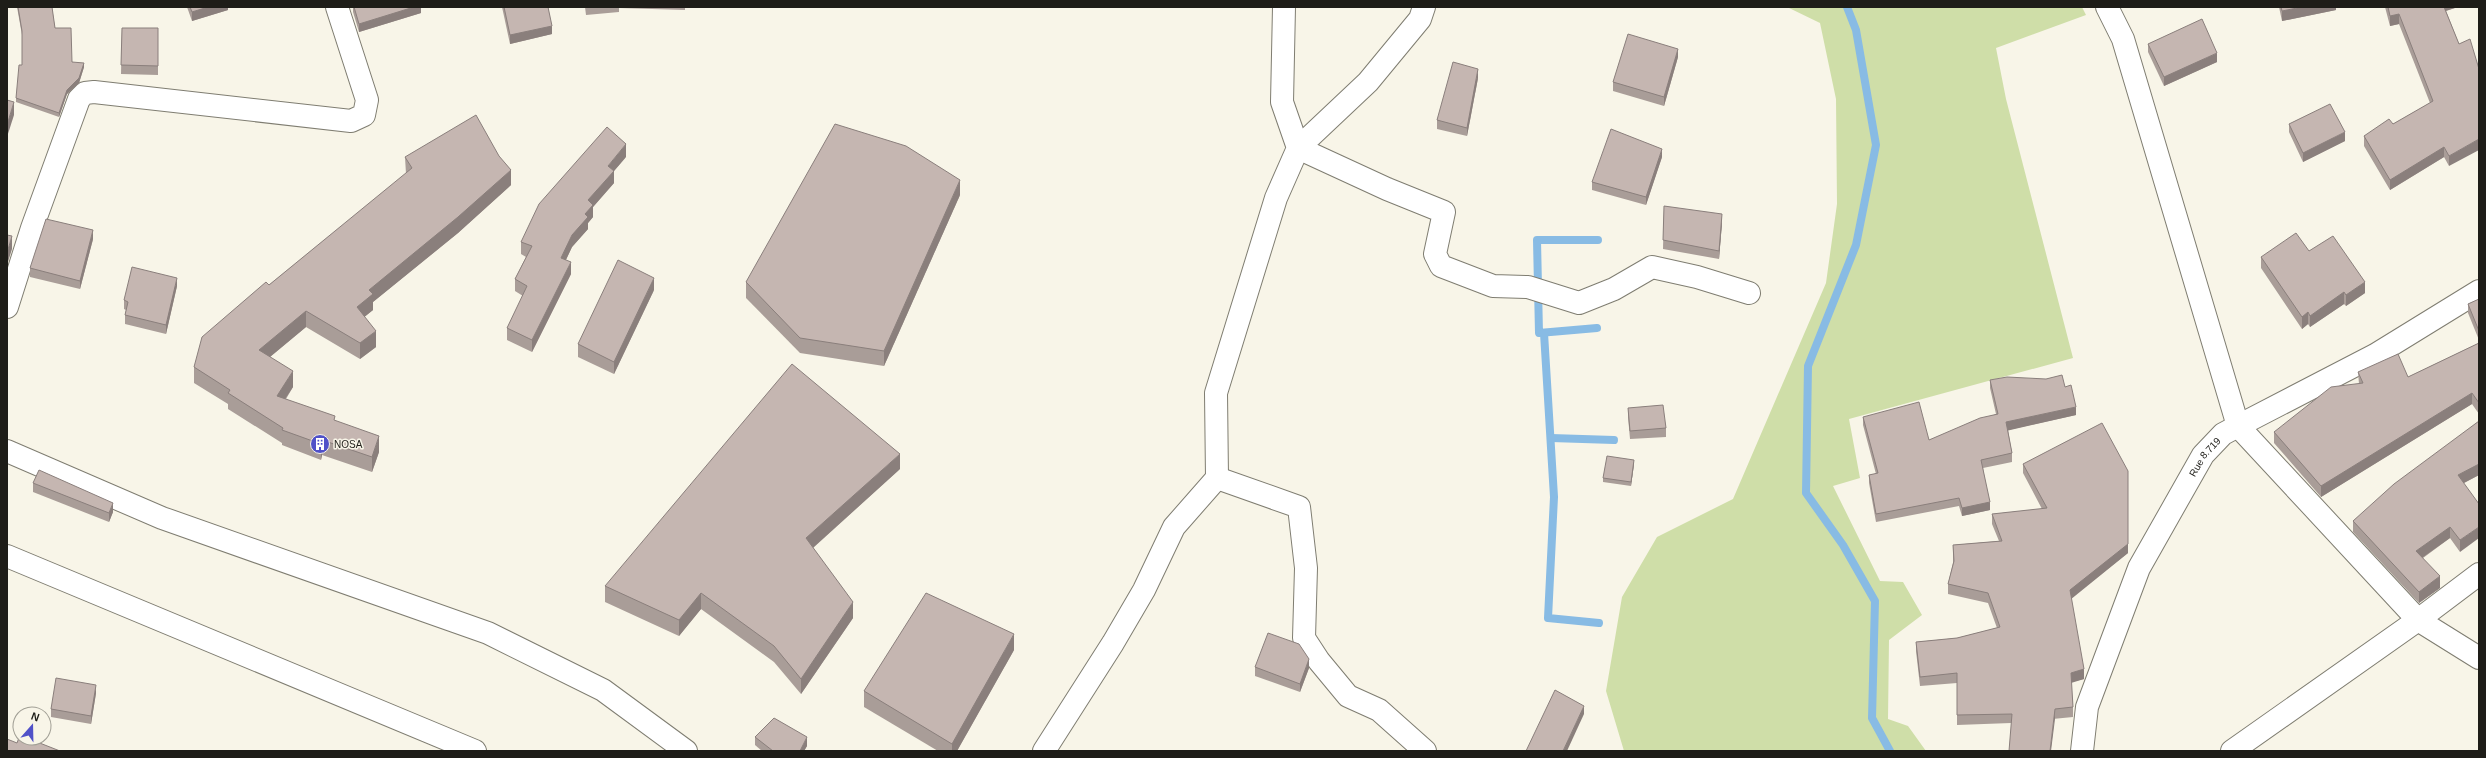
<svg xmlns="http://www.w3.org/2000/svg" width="2486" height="758" viewBox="0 0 2486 758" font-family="Helvetica,sans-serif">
  <rect width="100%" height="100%" fill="#f8f5e8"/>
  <polygon fill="#cfdea8" points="1787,7 2082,7 2086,15 1996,48 2006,99 2073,358 1849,419 1860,478 1833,486 1880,581 1903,582 1922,615 1889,640 1888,719 1908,726 1926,751 1624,751 1606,691 1622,597 1657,537 1733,499 1826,283 1837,204 1836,99 1820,23"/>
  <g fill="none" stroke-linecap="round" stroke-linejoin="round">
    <g stroke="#88bbe4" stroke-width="8">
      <polyline points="1847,7 1856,30 1876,145 1856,245 1808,366 1806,493 1843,545 1875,601 1872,718 1890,751"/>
      <polyline points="1597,328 1539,333 1537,240 1598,240"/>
      <polyline points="1544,333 1554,497 1548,618 1599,623"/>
      <polyline points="1551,438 1614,440"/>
    </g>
    <g stroke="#7f7d71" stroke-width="24">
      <g id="minor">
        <polyline points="1424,7 1420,19 1368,82 1298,148 1387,189 1444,212 1435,254 1441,266 1493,286 1528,287 1579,303 1614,289 1652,267 1697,277 1749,293"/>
        <polyline points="2107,7 2123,39 2238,426 2418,620 2479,658"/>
        <polyline points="7,307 32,228 79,99 85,93 94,92 351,121 364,115 367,100 337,7"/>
        <polyline points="7,451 162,518 488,633 603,690 686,751"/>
        <polyline points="1217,478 1299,507 1306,568 1304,638 1319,661 1348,696 1379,710 1425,751"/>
        <polyline points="1044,751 1113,643 1144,590 1174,527 1217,478 1216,393 1276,198 1298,148 1282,102 1284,7"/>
        <path id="s1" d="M 2082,751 L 2087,707 L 2139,568 L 2203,455 L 2223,434 L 2238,426 L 2375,355 L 2479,291"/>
        <polyline points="2232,751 2418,620 2479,574"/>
      </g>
    </g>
    <g stroke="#7f7d71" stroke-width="24">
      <polyline id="highway" points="7,556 475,751"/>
    </g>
    <use href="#minor" stroke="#fff" stroke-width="22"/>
    <use href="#highway" stroke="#fff" stroke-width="22"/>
  </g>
  <g fill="#a99d98">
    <polygon points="17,7 52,7 55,28 72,62 84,67 79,83 67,94 59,117 16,102 16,98 22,65 22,35"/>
    <polygon points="187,7 228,7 228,10 192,21"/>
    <polygon points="353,7 421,7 421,13 359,32 353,12"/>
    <polygon points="502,7 548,7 552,34 510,44"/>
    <polygon points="585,7 685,7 685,10 619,8 619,12 586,15"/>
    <polygon points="2279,7 2336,7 2336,10 2282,21"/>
    <polygon points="2385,7 2458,7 2446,11 2459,44 2449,166 2444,157 2390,190 2364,146 2364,136 2393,124 2430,103 2399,24 2390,26"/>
    <polygon points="122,28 158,28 158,75 121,74"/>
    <polygon points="2148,44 2217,62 2164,86 2148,52"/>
    <polygon points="1678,57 1664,106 1613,91 1613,82"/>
    <polygon points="1478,78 1467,136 1437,129 1437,120"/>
    <polygon points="2289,124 2345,141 2303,162 2289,132"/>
    <polygon points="405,157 511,185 458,233 373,302 373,310 364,317 376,347 360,359 306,327 270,357 293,387 286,399 335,421 379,452 372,472 322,455 321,460 282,445 282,443 228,409 228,404 194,383 194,367 269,285 406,174"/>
    <polygon points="626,157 614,171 614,183 593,207 593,217 588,223 588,229 572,247 566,260 571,274 532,352 507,340 507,328 523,296 515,291 515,279 526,257 521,254 521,242"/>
    <polygon points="1662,157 1646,205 1592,190 1592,182"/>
    <polygon points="960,195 884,366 800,353 746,298 746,282"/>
    <polygon points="1664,206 1722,223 1719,259 1663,249"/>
    <polygon points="93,239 80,289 30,277 30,268"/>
    <polygon points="2309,251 2365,293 2346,306 2344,304 2310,327 2308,324 2302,329 2261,268 2261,257"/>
    <polygon points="177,286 166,334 125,324 125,315 126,310 124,309 124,300"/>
    <polygon points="654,290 614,374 578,357 578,344"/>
    <polygon points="2479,299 2479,340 2468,313 2468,304"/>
    <polygon points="2479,343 2479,414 2472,404 2321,497 2274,443 2274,432 2359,384 2358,372 2408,377"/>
    <polygon points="1990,380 2065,387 2076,415 2008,430 2012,453 2012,462 1983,468 1990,510 1962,516 1959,506 1876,522 1869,483 1869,475 1876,474 1863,425 1863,417 1929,440 1996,414 1990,388"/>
    <polygon points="1628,408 1666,428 1666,437 1630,439 1628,417"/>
    <polygon points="2479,421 2479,475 2464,483 2460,552 2450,538 2423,558 2440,588 2419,603 2353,532 2353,521"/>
    <polygon points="1634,464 1631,486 1603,482 1603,478"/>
    <polygon points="2023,464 2128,553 2071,598 2084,679 2071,682 2073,707 2073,717 2011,723 1957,725 1957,683 1920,686 1916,651 1916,642 1957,638 1997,628 1988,603 1948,594 1948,584 1953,563 1953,545 1999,541 1992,524 1992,514 2042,509 2023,473"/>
    <polygon points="900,469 813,548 853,618 801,694 774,662 701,609 679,636 605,602 605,586"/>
    <polygon points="33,483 113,512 109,522 33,492"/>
    <polygon points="1014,650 957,751 938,751 864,707 864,691"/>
    <polygon points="1255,667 1309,668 1300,692 1255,676"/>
    <polygon points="96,693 91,724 51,717 51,709"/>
    <polygon points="755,737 807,746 804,751 762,751 755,745"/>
  </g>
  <g fill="#8a7f7c">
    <polygon points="208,7 228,7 228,10 192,21 192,12"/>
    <polygon points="414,7 421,7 421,13 359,32 359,24"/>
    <polygon points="2302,7 2336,7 2336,10 2282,21 2282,11"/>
    <polygon points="2442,7 2458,7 2442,12"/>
    <polygon points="2399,14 2399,24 2390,26 2390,16"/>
    <polygon points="552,26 552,34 510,44 510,35"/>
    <polygon points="1678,49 1678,57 1664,106 1664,97"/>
    <polygon points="2217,53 2217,62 2164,86 2164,77"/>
    <polygon points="84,63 84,67 79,83 67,94 59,117 59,113 67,90"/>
    <polygon points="1478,69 1478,78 1467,136 1467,128"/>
    <polygon points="14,102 14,115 7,137 7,125"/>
    <polygon points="2345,132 2345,141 2303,162 2303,153"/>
    <polygon points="2479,139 2479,150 2449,166 2449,156"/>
    <polygon points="626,144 626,157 608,178 608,166"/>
    <polygon points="2444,147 2444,157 2390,190 2390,180"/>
    <polygon points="1662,149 1662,157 1646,205 1646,197"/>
    <polygon points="511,170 511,185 458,233 373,302 373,310 357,323 357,307 369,290"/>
    <polygon points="614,171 614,183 593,207 593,217 588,223 588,229 572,247 561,270 561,258 572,235 585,214 588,200"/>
    <polygon points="960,180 960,195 884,366 884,351"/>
    <polygon points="1722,214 1722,223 1719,259 1719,251"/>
    <polygon points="93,230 93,239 80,289 80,281"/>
    <polygon points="12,236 12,249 7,265 7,253"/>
    <polygon points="571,262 571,274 532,352 532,340"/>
    <polygon points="177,278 177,286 166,334 166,325"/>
    <polygon points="654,278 654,290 614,374 614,362"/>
    <polygon points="2365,282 2365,293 2346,306 2346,295"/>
    <polygon points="2344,292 2344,304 2310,327 2310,316"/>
    <polygon points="306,311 306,327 259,366 259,350"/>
    <polygon points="2308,312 2308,324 2302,329 2302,317"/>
    <polygon points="376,331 376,347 360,359 360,343"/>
    <polygon points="293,371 293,387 277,411 277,396"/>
    <polygon points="2472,393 2472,404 2321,497 2321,486"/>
    <polygon points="2076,407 2076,415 2006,431 2006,422"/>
    <polygon points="379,436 379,452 372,472 372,457"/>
    <polygon points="322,440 322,455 321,460 321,444"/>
    <polygon points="900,454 900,469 806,554 806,538"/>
    <polygon points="1634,460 1634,464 1631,486 1631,482"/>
    <polygon points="2479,464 2479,475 2458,486 2458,475"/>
    <polygon points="2128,481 2128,553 2070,600 2070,590"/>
    <polygon points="1990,502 1990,510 1962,516 1962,508"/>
    <polygon points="113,503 113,512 109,522 109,513"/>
    <polygon points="2450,527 2450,538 2416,562 2416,551"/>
    <polygon points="2479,527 2479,538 2460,552 2460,540"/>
    <polygon points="2440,576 2440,588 2419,603 2419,592"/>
    <polygon points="701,593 701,609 679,636 679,620"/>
    <polygon points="853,602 853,618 801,694 801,679"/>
    <polygon points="1014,634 1014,650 957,751 952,751 952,744"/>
    <polygon points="1309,659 1309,668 1300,692 1300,684"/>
    <polygon points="2084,669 2084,679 2071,683 2071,673"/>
    <polygon points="96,685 96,693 91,724 91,716"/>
    <polygon points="1584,706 1584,714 1567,751 1563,751"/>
    <polygon points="2055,709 2055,719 2051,751 2050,751"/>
    <polygon points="807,737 807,746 804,751 800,751"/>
  </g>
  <g fill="#c5b6b1" stroke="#8a7f7c">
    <polygon points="18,7 52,7 55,28 71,28 72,62 84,63 79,78 67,90 59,113 16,98 19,65 22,65 22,31"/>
    <polygon points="190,7 208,7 192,12"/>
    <polygon points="354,7 414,7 359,24"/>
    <polygon points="504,7 548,7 552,26 510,35"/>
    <polygon points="2281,7 2302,7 2282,11"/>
    <polygon points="2388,7 2444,7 2459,44 2470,39 2479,69 2479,139 2449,156 2444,147 2390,180 2364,136 2389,119 2393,124 2433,101 2399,14 2390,16"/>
    <polygon points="2202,19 2217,53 2164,77 2148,44"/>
    <polygon points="122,28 158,28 158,66 121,65"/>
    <polygon points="1628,34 1678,49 1664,97 1613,82"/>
    <polygon points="1453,62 1478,69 1467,128 1437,120"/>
    <polygon points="7,100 14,102 7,125"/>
    <polygon points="2330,104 2345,132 2303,153 2289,124"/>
    <polygon points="476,115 499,156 511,170 458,217 369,290 373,294 357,307 376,331 360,343 306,311 259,350 293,371 277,396 335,416 334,420 379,436 372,457 322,440 321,444 282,430 283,428 228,393 230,390 194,367 202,337 266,282 269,285 412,168 405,157"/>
    <polygon points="835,124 906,146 960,180 884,351 800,338 746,282"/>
    <polygon points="607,127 626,144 608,166 614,171 588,200 593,205 585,214 588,217 572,235 561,258 571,262 532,340 507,328 527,286 515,279 532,246 521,242 539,204"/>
    <polygon points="1611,129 1662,149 1646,197 1592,182"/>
    <polygon points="1664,206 1722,214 1719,251 1663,240"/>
    <polygon points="46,219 93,230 80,281 30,268"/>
    <polygon points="2296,233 2309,251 2333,236 2365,282 2346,295 2344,292 2310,316 2308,312 2302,317 2261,257"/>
    <polygon points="7,235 12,236 7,253"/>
    <polygon points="618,260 654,278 614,362 578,344"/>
    <polygon points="132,267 177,278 166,325 125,315 128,302 124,300"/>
    <polygon points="2479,299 2479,331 2468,304"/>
    <polygon points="2479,343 2479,403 2472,393 2321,486 2274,432 2331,387 2363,383 2358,372 2398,354 2408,377"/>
    <polygon points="792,364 900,454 806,538 853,602 801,679 774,646 701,593 679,620 605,586"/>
    <polygon points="2062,375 2065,387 2071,385 2076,407 2006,422 2012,453 1981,460 1990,502 1962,508 1959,498 1876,514 1869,475 1878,473 1863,417 1919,402 1929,440 1980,418 1998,414 1990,380 2007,377 2046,379"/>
    <polygon points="1663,405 1666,428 1630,431 1628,408"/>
    <polygon points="2479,421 2479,464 2458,475 2479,504 2479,527 2460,540 2450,527 2416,551 2440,576 2419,592 2353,521 2394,484"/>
    <polygon points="2102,423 2128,471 2128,544 2070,590 2084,669 2071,673 2073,707 2055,709 2050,751 2009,751 2012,714 1957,715 1957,673 1920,677 1916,642 1957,638 2000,627 1988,593 1948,584 1954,561 1953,545 2002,541 1992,514 2047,508 2023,464"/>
    <polygon points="1607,456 1634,460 1631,482 1603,478"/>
    <polygon points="39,470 113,503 109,513 33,483"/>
    <polygon points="926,593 1014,634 952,744 864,691"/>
    <polygon points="1268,633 1299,644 1309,659 1300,684 1255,667"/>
    <polygon points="56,678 96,685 91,716 51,709"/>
    <polygon points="1555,690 1584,706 1563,751 1526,751"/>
    <polygon points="774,718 807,737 800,751 773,751 755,737"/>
    <polygon points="20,735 20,738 27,738 60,751 7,751 7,739 17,743"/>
  </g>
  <defs>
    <g id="building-disc" transform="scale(1)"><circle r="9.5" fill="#5051c8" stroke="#f8f5e8"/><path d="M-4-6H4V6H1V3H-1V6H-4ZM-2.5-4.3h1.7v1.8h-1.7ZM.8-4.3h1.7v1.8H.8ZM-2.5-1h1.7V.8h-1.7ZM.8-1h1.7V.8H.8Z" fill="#fff"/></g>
  </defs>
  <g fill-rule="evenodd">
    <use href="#building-disc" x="320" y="444"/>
  </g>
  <g text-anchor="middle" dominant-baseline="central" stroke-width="3" stroke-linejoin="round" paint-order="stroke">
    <g font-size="10" fill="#1e1d18" stroke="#f8f5e8" text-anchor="start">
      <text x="334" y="444">NOSA</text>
    </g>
    <g font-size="10" fill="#1e1d18" stroke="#f8f5e8">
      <text stroke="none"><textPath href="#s1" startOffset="322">Rue 8.719</textPath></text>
    </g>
  </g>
  <rect width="2486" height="758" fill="none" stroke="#1e1d18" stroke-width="16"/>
  <g transform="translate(32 726) rotate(20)"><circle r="19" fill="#f8f5e8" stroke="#a19f95"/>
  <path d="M0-3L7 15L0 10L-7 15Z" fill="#5051c8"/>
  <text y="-6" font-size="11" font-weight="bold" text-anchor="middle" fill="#1e1d18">N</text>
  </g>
</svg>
